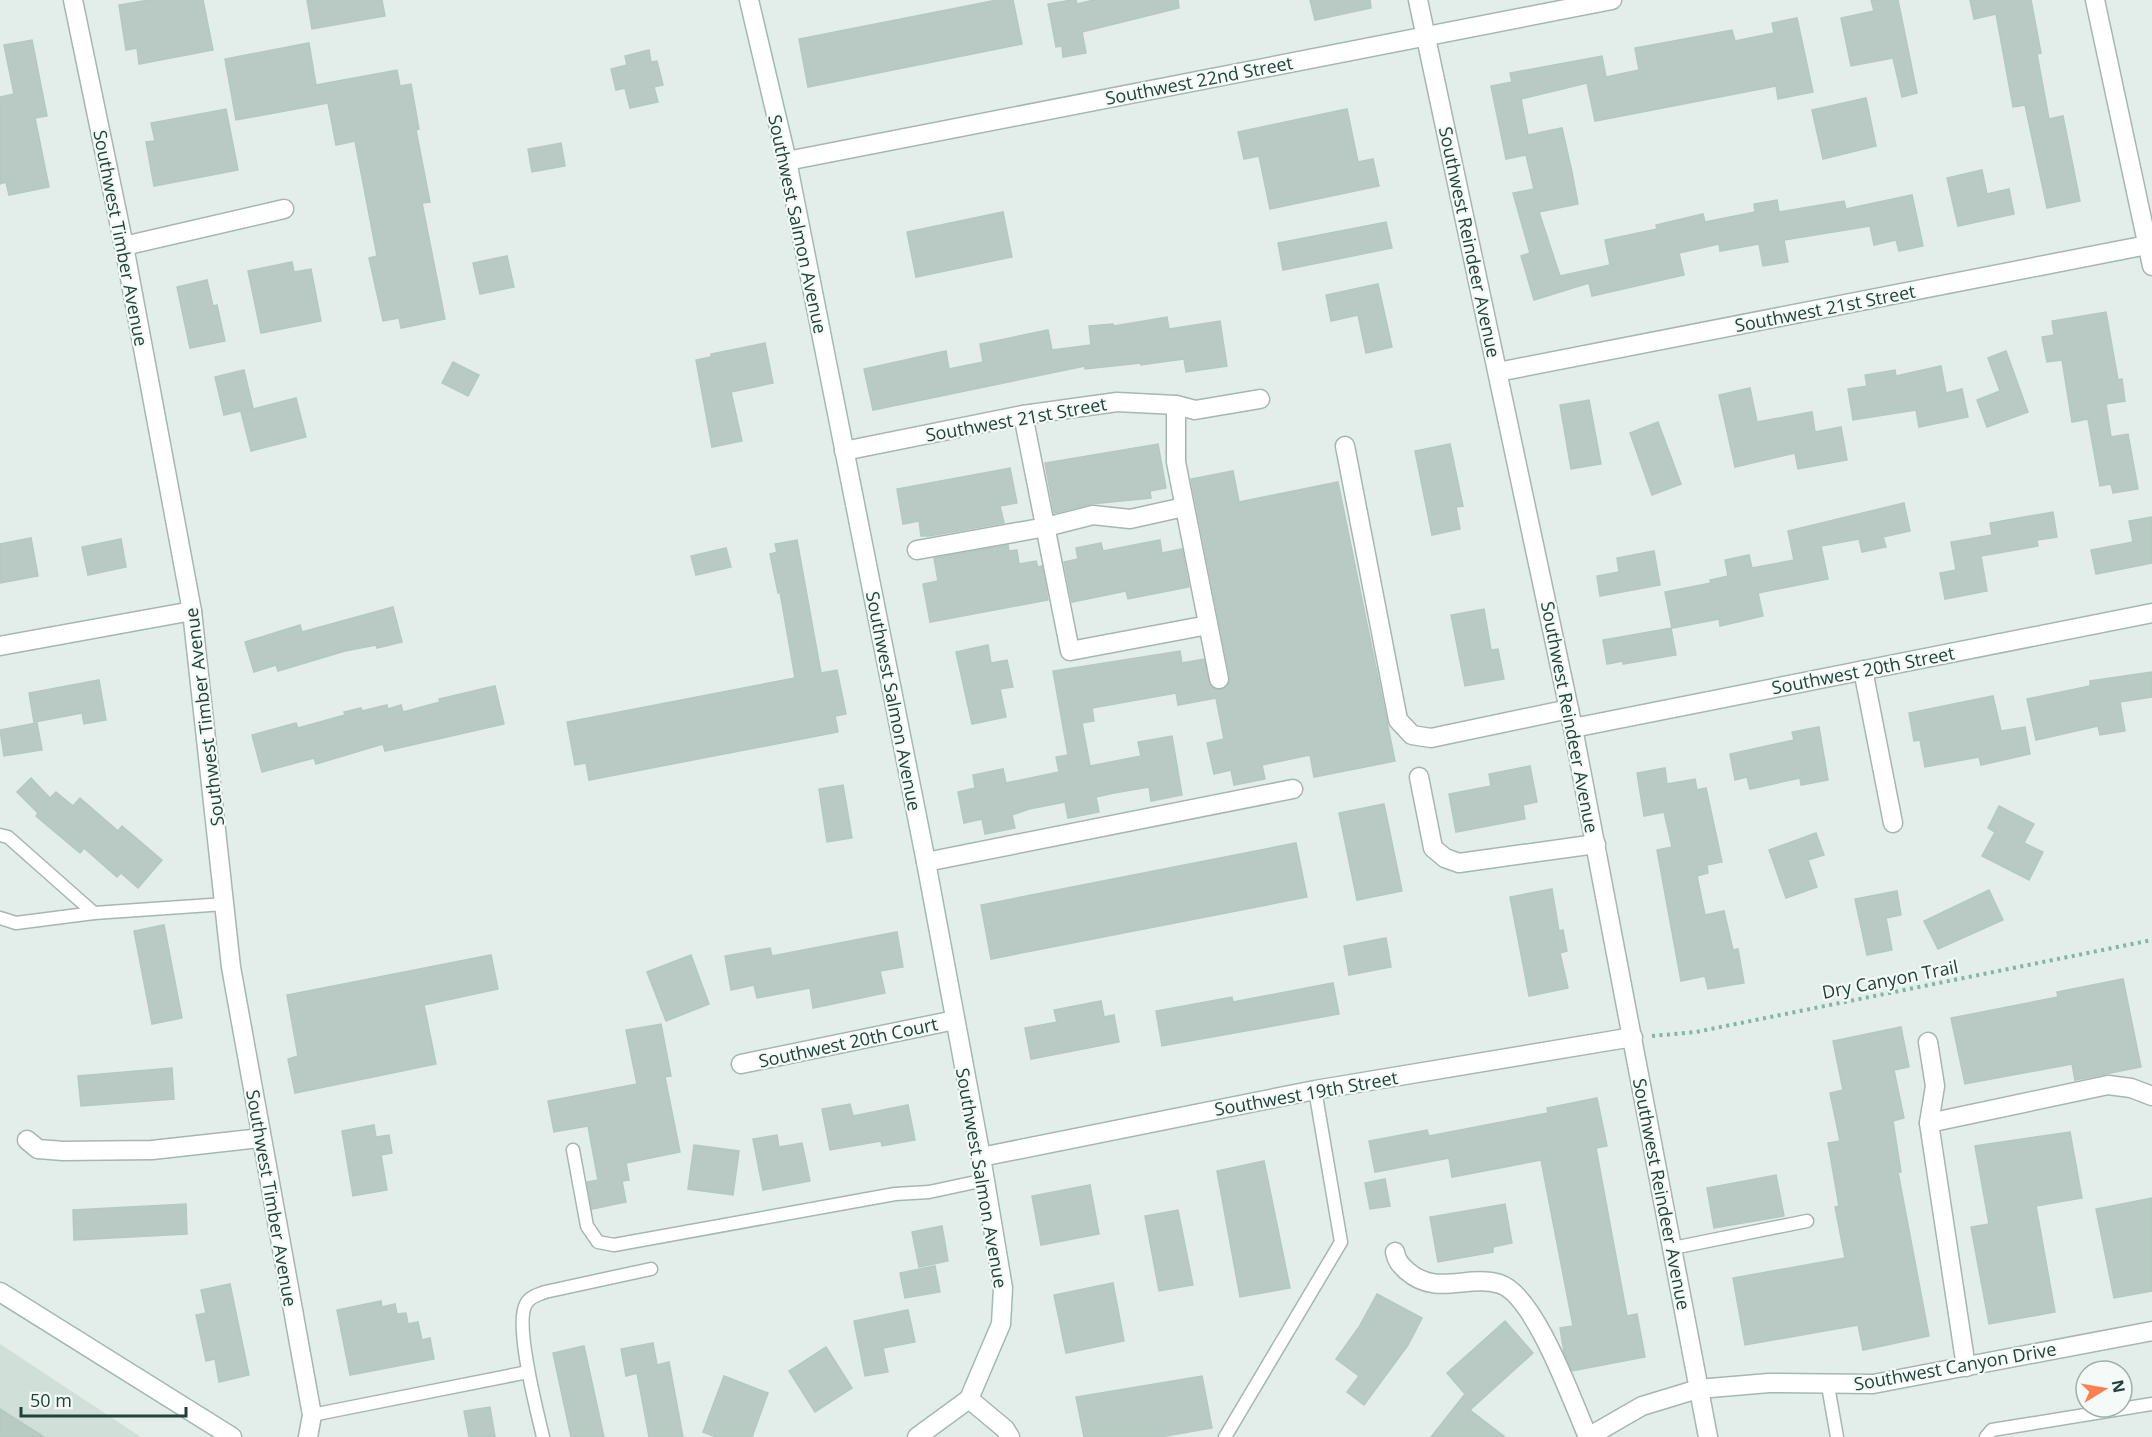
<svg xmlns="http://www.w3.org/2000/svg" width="2152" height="1437" viewBox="0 0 2152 1437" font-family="'Open Sans',sans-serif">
  <rect width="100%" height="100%" fill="#e3eeea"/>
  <polygon fill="#d1dfd9" points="0,1344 141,1437 0,1437"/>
  <g fill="#b8cac3" stroke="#b4c9c1" stroke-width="1.5">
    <polygon points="149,0 203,0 213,50 139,64 137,48 126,50 119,5"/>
    <polygon points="307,0 382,0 385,16 312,29"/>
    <polygon points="997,0 1013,0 1022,44 808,87 799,39"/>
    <polygon points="1072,0 1076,0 1077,4 1094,0 1178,0 1179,8 1082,32 1086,53 1063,57 1062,46 1056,47 1048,4"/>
    <polygon points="1310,0 1370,0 1371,8 1315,20"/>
    <polygon points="1871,0 1898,0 1917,93 1902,97 1893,58 1851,66 1841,18 1874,11"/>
    <polygon points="1970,0 2031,0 2041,53 2037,54 2049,119 2063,116 2080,201 2047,208 2025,105 2013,107 1996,14 1974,19"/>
    <polygon points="1797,18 1813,92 1778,99 1776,86 1595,121 1587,83 1521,99 1528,135 1562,128 1572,172 1578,204 1539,212 1560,276 1610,265 1605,240 1657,229 1656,225 1703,214 1705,222 1755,212 1754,204 1777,200 1779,212 1844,201 1846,209 1912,195 1923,246 1899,251 1896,240 1874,245 1870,226 1784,240 1788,262 1763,266 1759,244 1720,251 1719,244 1679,253 1684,275 1592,296 1589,283 1534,300 1521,256 1530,253 1513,193 1534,189 1526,155 1506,159 1491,86 1512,82 1510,73 1602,56 1606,77 1639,70 1635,48 1732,30 1735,41 1774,33 1772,23"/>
    <polygon points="32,40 47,116 35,118 49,187 9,195 6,182 0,184 0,97 14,94 4,45"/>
    <polygon points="309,43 316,85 397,70 400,86 411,84 419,129 416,130 430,202 422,203 445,319 401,328 399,318 383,321 369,258 377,256 355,141 336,145 328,103 236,120 225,59"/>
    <polygon points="649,50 651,62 657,61 663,85 654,87 658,102 630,108 625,88 616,90 611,69 627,65 625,56"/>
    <polygon points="1866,98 1876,146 1823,159 1812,110"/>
    <polygon points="226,109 238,170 154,186 146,142 155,141 151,123"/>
    <polygon points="1347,109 1358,162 1373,159 1379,186 1270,209 1259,156 1244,159 1238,132"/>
    <polygon points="561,143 565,166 532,172 528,149"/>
    <polygon points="1982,170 1987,194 2009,189 2014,214 1958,226 1947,178"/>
    <polygon points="1003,212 1012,257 916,277 907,232"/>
    <polygon points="1386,222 1392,248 1283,270 1278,243"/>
    <polygon points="507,256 514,287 480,294 473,263"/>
    <polygon points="292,262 294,272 311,269 321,321 261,333 248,271"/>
    <polygon points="207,280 213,306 217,305 225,341 190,348 177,287"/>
    <polygon points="1378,284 1392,347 1366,353 1358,315 1331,321 1326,295"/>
    <polygon points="2106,312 2118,380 2122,379 2125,401 2106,404 2111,437 2128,434 2138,489 2113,493 2111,484 2100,486 2088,419 2072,422 2062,360 2047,362 2042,337 2054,335 2052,321"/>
    <polygon points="1167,317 1169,329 1220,321 1227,366 1186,372 1184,359 1141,365 1141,363 1085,369 1085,366 873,410 864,369 946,351 949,369 983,362 980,344 1048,330 1052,350 1091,345 1089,326 1113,324 1114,326"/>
    <polygon points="765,343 773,383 731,392 742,441 712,447 696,360 711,357 711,354"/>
    <polygon points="2006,351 2028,412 1987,427 1977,400 2000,391 1988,358"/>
    <polygon points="453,362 479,375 468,396 442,383"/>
    <polygon points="1941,366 1946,393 1962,389 1968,417 1919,427 1916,410 1853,420 1848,389 1867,386 1865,375 1895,370 1896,376"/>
    <polygon points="244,370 253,408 224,415 215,377"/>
    <polygon points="1750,388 1757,422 1812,412 1815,432 1841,427 1847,460 1798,469 1795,453 1735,467 1719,395"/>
    <polygon points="296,398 306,437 251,451 241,412"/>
    <polygon points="1589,400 1601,464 1571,469 1560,405"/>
    <polygon points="1658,422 1681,484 1652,495 1630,433"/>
    <polygon points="1158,444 1166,488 1150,491 1151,498 1091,504 1054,513 1045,463"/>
    <polygon points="1450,444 1463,506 1456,507 1460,529 1432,535 1415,451"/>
    <polygon points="1010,468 1017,503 1000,506 1004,523 929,536 921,536 919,521 903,524 897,489"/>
    <polygon points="1233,471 1239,502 1338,482 1395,761 1314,777 1310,755 1262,765 1265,779 1234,785 1231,770 1214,774 1207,743 1224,739 1216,698 1178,705 1176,693 1092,708 1094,721 1082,723 1090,766 1141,756 1138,742 1172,736 1182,795 1151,801 1149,787 1114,793 1096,797 1099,812 1068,818 1065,802 1029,809 1012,815 1015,828 985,834 982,819 964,823 958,792 975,788 973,775 1003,769 1006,783 1059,772 1056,757 1068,755 1053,671 1180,651 1182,663 1204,659 1211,687 1221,690 1227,687 1230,677 1191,479"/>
    <polygon points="1904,503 1910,531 1883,537 1886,547 1862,552 1859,539 1821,546 1828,579 1758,593 1763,616 1720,626 1719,619 1672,628 1665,592 1711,583 1710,580 1728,576 1725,560 1749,555 1752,568 1794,560 1788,531"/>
    <polygon points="2053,512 2057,537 2037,540 2038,546 1981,556 1987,591 1945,599 1940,573 1956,570 1951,542 1992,535 1990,523"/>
    <polygon points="2152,517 2152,563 2096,574 2091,550 2133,542 2129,521"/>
    <polygon points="31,538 38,576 0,583 0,544"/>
    <polygon points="121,539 126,567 88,575 82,547"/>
    <polygon points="797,540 821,673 837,670 846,714 835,716 838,732 589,780 586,763 575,765 567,722 795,678 780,592 778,593 770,554 777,552 775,544"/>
    <polygon points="1160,540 1162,553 1182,549 1189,587 1128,599 1126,591 1072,602 1064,562 1078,559 1076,548 1101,543 1103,551"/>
    <polygon points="1008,545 1009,551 1017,550 1019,564 1036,561 1038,567 1042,566 1048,600 930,622 923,584 938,581 934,558"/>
    <polygon points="726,548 731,567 696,575 691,556"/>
    <polygon points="1654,551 1660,585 1600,596 1597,576 1619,572 1617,558"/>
    <polygon points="393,607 402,642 377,648 376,645 345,651 278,671 276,665 254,672 245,642 300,625 302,632"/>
    <polygon points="1484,609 1491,650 1498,649 1504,679 1465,686 1451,615"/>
    <polygon points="1671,628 1676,655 1623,664 1623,661 1607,664 1603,640"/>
    <polygon points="988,645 991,663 1007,660 1013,687 1000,689 1006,717 972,724 956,652"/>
    <polygon points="2152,672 2152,697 2120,702 2125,731 2100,735 2098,726 2036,740 2027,699 2090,686 2090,681"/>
    <polygon points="99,680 106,720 84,724 82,713 34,722 29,693"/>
    <polygon points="495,686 504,724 385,751 383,744 316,764 314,758 262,772 252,735 296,723 298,728 345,715 344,712 361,708 362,711 387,705 388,709 401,705 403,712 440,702 439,699"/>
    <polygon points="1993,696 2001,731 2025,727 2030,754 1981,765 1979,757 1925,767 1920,740 1914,741 1909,713"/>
    <polygon points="37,723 42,750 4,756 0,730"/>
    <polygon points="1819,727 1828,780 1801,785 1800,778 1750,789 1747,777 1735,780 1730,754 1794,740 1792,732"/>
    <polygon points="1530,766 1537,802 1523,805 1525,819 1456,832 1449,794 1491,786 1489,774"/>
    <polygon points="1665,768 1667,784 1695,779 1697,790 1706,788 1722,862 1707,865 1708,873 1697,876 1705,915 1724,911 1733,950 1738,949 1744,983 1708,989 1705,976 1681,981 1657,850 1672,847 1664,812 1644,816 1637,773"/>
    <polygon points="31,778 50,798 56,792 73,806 80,798 118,831 122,826 162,860 138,888 121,873 117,877 84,848 80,853 36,816 38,813 17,792"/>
    <polygon points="843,785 852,838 827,842 819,789"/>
    <polygon points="1384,804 1402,891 1357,900 1339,813"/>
    <polygon points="1999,806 2034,824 2024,843 2043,852 2029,880 1982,856 1995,832 1988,828"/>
    <polygon points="1816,833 1824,855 1808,860 1817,887 1786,898 1769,850"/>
    <polygon points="1296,843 1307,897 991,959 981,905"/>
    <polygon points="1552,889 1559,931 1563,930 1567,951 1560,953 1568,988 1529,996 1510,897"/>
    <polygon points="1989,890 2003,920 1938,949 1924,921"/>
    <polygon points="1897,891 1901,915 1886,918 1892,950 1867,955 1855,899"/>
    <polygon points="164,925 182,1018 152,1024 134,931"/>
    <polygon points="897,932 903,967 880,971 885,993 813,1008 810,988 757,998 754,985 731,990 725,956 770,948 772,956"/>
    <polygon points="1386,938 1391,967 1349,975 1344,946"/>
    <polygon points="491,955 498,989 424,1005 436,1064 295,1093 288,1059 298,1056 287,995"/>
    <polygon points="691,955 709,1004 666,1021 647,972"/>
    <polygon points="2123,979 2141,1067 2075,1080 2072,1064 1965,1084 1951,1018 2058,997 2057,992"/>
    <polygon points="1333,983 1339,1014 1162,1046 1156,1011 1232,997 1233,1002"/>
    <polygon points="1101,1001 1104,1017 1114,1015 1119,1042 1031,1059 1025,1028 1057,1022 1054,1010"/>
    <polygon points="661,1024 671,1076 665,1077 680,1152 626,1163 629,1180 622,1181 626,1202 592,1209 587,1182 598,1180 588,1126 554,1132 548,1101 637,1084 626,1030"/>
    <polygon points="1901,1027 1909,1067 1894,1070 1904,1118 1893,1121 1901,1172 1898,1172 1929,1336 1863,1350 1858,1325 1745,1345 1733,1278 1845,1258 1835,1207 1839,1206 1828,1143 1840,1141 1830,1093 1843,1090 1833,1041"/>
    <polygon points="172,1068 174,1099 81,1106 78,1076"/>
    <polygon points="1597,1098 1607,1146 1596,1148 1627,1316 1637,1314 1645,1357 1572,1371 1564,1353 1560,1328 1573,1326 1541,1160 1452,1177 1449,1158 1375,1172 1369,1141 1427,1130 1429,1136 1548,1113 1547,1108"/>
    <polygon points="850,1104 853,1116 908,1105 915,1140 882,1146 881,1141 830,1150 822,1109"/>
    <polygon points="374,1125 376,1137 389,1135 392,1153 381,1155 387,1190 353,1196 342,1131"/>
    <polygon points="2070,1132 2082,1198 2036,1206 2055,1312 1989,1324 1971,1227 1989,1224 1975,1146"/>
    <polygon points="777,1135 779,1147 802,1143 810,1181 763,1190 753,1139"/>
    <polygon points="694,1145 739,1151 733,1195 688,1189"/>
    <polygon points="1264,1161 1290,1288 1240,1297 1217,1171"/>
    <polygon points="1776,1175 1784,1216 1714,1228 1707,1188"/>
    <polygon points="1385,1179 1390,1206 1370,1209 1365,1183"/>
    <polygon points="1090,1185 1099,1234 1041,1245 1032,1196"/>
    <polygon points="2152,1198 2152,1291 2114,1298 2096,1209"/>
    <polygon points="186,1204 187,1234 74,1240 73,1210"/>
    <polygon points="1505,1204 1512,1243 1493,1247 1493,1252 1438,1262 1430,1217"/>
    <polygon points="1178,1210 1193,1285 1159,1291 1145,1216"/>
    <polygon points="942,1226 948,1261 919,1267 912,1232"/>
    <polygon points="935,1266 940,1292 905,1298 900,1273"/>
    <polygon points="1113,1283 1124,1341 1066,1353 1054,1295"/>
    <polygon points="230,1284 249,1375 219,1382 215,1359 206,1361 196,1315 206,1313 201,1290"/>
    <polygon points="1377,1294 1422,1318 1408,1345 1364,1405 1347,1392 1359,1376 1336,1359 1359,1327"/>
    <polygon points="381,1301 382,1307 395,1304 397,1314 406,1313 408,1324 418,1322 422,1340 430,1338 434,1359 350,1375 337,1310"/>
    <polygon points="908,1310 915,1342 883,1348 888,1372 865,1376 854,1321"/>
    <polygon points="1505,1321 1533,1353 1470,1410 1505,1437 1431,1437 1465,1394 1447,1373"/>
    <polygon points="653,1343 657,1365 669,1362 683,1437 649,1437 637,1373 626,1376 621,1349"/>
    <polygon points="584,1346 604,1437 571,1437 553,1353"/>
    <polygon points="826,1347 852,1388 815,1412 789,1371"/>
    <polygon points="724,1376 768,1393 752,1437 716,1437 703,1432"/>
    <polygon points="1202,1376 1212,1428 1160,1437 1084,1437 1076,1397"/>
    <polygon points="490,1407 495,1437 469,1437 464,1411"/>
    <polygon points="0,1409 44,1437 0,1437"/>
  </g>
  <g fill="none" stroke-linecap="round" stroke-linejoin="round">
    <g stroke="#a5b7b2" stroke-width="15">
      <g id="service">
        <polyline points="0,835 8,837 94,913"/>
        <polyline points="0,918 16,923 94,913 225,904"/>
        <polyline points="573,1150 587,1226 598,1242 614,1245 895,1194 929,1192 985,1180"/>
        <polyline points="1673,1248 1807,1221"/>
        <polyline points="1828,1386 1837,1437"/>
        <polyline points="312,1415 528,1372"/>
        <path d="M 543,1437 C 537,1411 514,1324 526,1304 C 530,1296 538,1295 545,1292 L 651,1269"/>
        <polyline points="1225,1437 1341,1242 1315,1090"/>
        <polyline points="1986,1437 1992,1430 2152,1404"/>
      </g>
    </g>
    <g stroke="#a5b7b2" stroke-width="21">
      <g id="minor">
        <polyline points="73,0 124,246 192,611 231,967 312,1415 308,1437"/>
        <polyline points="1418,0 1573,728 1708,1437"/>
        <polyline points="787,161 1612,0"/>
        <polyline points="124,246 284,209"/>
        <polyline points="1498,372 2152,244"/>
        <polyline points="1176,405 1176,462 1219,679"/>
        <polyline points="1023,415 1070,651 1208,625"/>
        <polyline points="1345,446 1398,720 1412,735 1431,738 1569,709"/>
        <polyline points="844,451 1023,415 1117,402 1176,405 1195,410 1260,399"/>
        <polyline points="917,550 1046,527 1093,515 1130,519 1184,507"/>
        <polyline points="0,646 192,611"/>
        <polyline points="1863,670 1893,823"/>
        <polyline points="1573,728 2152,613"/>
        <polyline points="1419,777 1433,848 1445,858 1459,863 1596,844"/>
        <polyline points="926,862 1293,789"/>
        <polyline points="1928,1042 1935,1086 1929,1123 1966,1367"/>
        <polyline points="741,1064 955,1020"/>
        <polyline points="1929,1123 2108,1085 2131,1088 2152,1096"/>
        <polyline points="27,1140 38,1149 63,1151 152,1150 261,1138"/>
        <polyline points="981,1157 1315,1090 1633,1037"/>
        <path d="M 1395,1252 C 1397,1262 1400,1264 1407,1271 C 1437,1297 1467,1274 1500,1284 C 1535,1295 1573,1403 1588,1437"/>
        <polyline points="969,1399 1005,1429 1010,1437"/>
        <polyline points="1588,1437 1642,1406 1698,1389 1769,1383 1873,1384 2152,1331"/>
      </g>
    </g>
    <g stroke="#a5b7b2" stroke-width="21">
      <polyline id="tertiary" points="2095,0 2152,266"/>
    </g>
    <g stroke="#a0bbb2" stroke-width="21">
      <g id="secondary">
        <polyline points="749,0 787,161 926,862 981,1157 1003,1288 1001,1324 969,1399 917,1437"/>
        <polyline points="0,1292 232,1437"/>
      </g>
    </g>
    <polyline stroke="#80b6a6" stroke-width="4" stroke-dasharray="3 4.5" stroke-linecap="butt" points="1652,1036 1696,1032 2152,940"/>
    <use href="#service" stroke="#fff" stroke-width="12"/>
    <use href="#minor" stroke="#fff" stroke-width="18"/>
    <use href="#tertiary" stroke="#fff" stroke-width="18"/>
    <use href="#secondary" stroke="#fff" stroke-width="18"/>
  </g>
  <g text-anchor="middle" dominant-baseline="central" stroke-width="4.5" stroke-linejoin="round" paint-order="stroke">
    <g font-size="18" fill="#20423a" stroke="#f4faf7">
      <text transform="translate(1199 80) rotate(-11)">Southwest 22nd Street</text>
      <text transform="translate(798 224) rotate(78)">Southwest Salmon Avenue</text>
      <text transform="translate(121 238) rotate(79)">Southwest Timber Avenue</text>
      <text transform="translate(1470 242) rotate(78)">Southwest Reindeer Avenue</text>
      <text transform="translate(1825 308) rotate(-11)">Southwest 21st Street</text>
      <text transform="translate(1016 419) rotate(-10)">Southwest 21st Street</text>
      <text transform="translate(1863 670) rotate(-11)">Southwest 20th Street</text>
      <text transform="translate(894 701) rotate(79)">Southwest Salmon Avenue</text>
      <text transform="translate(204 717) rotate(-97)">Southwest Timber Avenue</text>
      <text transform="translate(1570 717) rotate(79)">Southwest Reindeer Avenue</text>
      <text transform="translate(1890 979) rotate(-11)">Dry Canyon Trail</text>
      <text transform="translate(848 1042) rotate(-12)">Southwest 20th Court</text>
      <text transform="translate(1306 1093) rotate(-10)">Southwest 19th Street</text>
      <text transform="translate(982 1178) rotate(80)">Southwest Salmon Avenue</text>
      <text transform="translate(1662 1194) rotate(79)">Southwest Reindeer Avenue</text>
      <text transform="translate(272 1198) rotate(80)">Southwest Timber Avenue</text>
      <text transform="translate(1955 1366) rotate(-10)">Southwest Canyon Drive</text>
    </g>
  </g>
  <g transform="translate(2104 1389) rotate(79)"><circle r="28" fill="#f4faf7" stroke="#9fb0ab" stroke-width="1.5"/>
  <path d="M0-4.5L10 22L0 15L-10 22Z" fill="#ff7f50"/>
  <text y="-9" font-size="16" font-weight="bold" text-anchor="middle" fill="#20423a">N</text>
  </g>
  <path d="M21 1407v9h165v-9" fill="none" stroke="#20423a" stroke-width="3"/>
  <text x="30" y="1407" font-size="18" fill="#20423a" stroke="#f4faf7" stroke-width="4.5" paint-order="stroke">50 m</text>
</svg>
